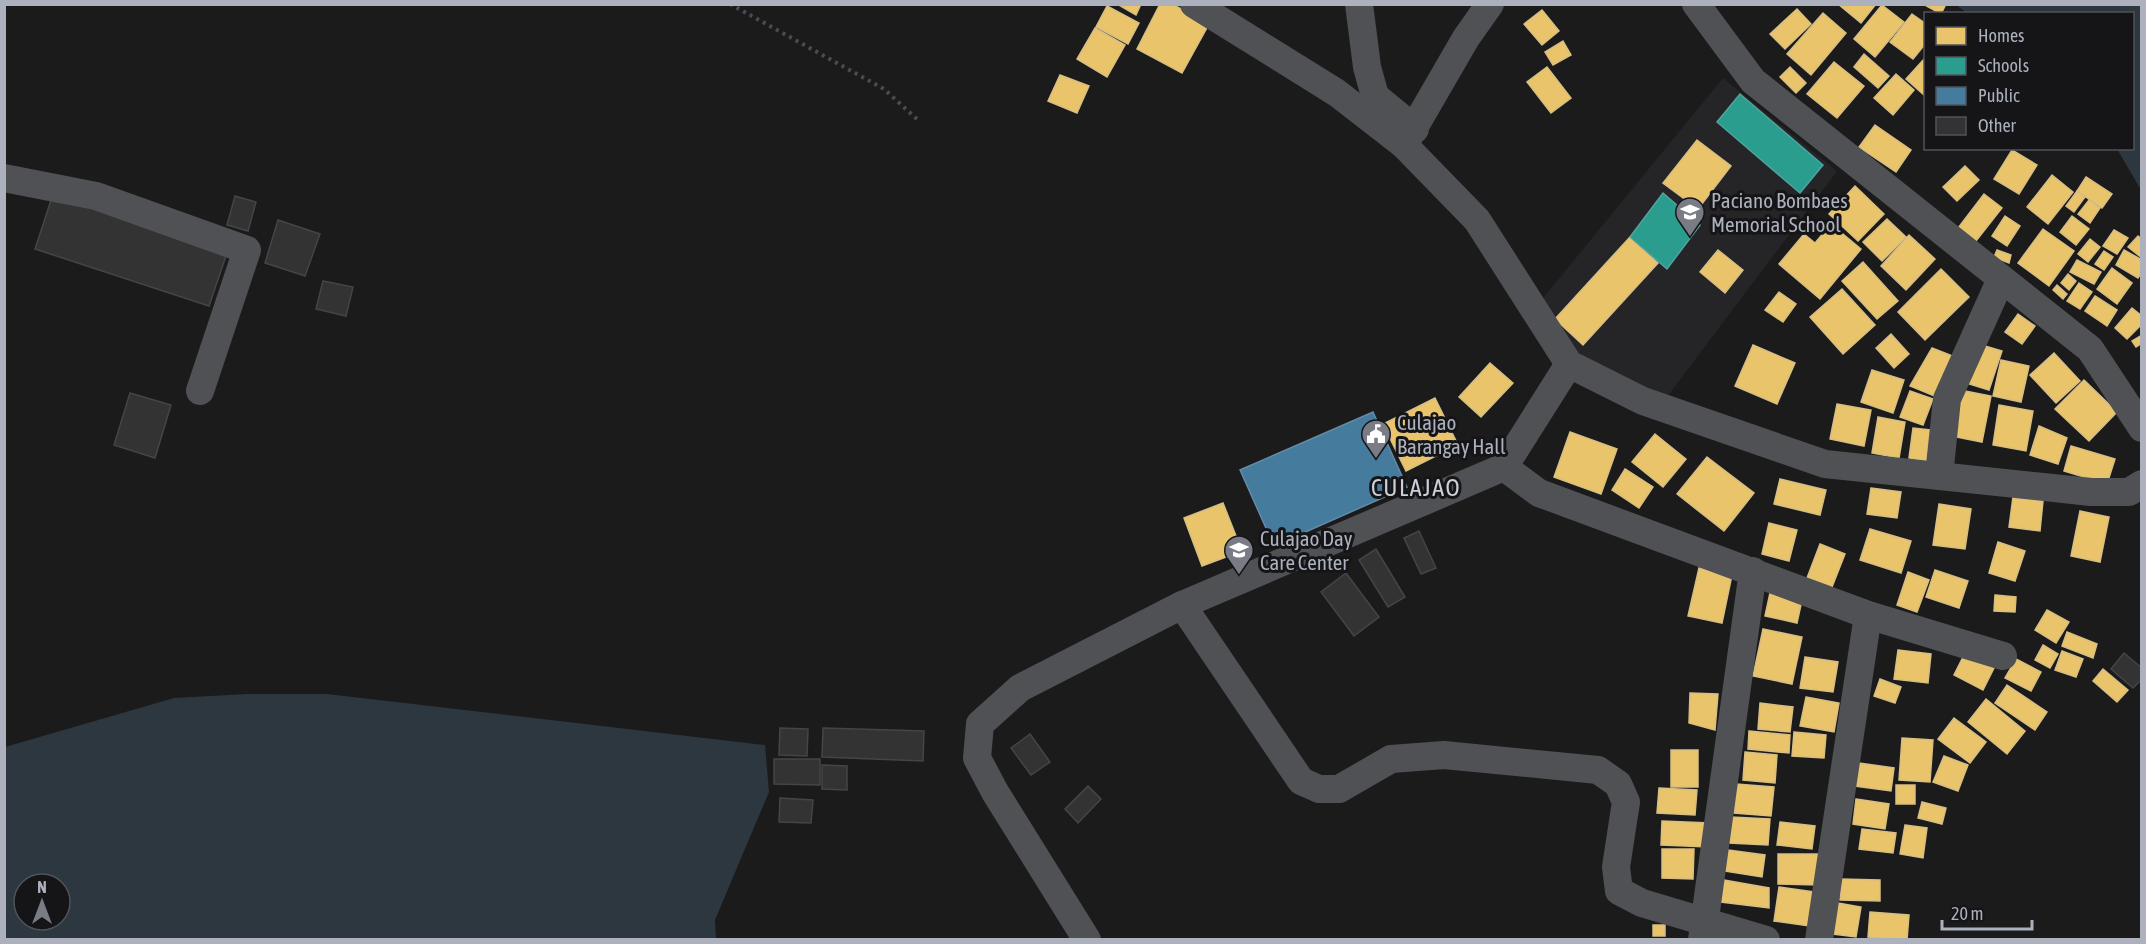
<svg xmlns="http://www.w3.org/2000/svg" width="2146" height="944" viewBox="0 0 2146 944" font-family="'Asap Condensed',sans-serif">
  <rect width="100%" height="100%" fill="#1b1b1c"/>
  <polygon fill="#252528" points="1723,78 1837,171 1667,397 1578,354 1539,303"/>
  <g fill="#2c373f" fill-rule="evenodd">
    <polygon points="1956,5 2141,5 2141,190 2117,149 2132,148 2132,14 1967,13"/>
    <path d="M 247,694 L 327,694 L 765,745 L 769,792 L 715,920 L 716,939 L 5,939 L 5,747 L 174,698 ZM 24,884 L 60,884 L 60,920 L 24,920 Z"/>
  </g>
  <g fill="#e9c46a" stroke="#d7be83" stroke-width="1.5">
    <polygon points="1117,4 1141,4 1136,15"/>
    <polygon points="1160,4 1172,4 1209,24 1182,73 1137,49"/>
    <polygon points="1838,4 1876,4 1861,23"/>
    <polygon points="1923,4 1946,4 1941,14"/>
    <polygon points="1882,5 1904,22 1875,57 1854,39"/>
    <polygon points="1107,6 1139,23 1128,44 1096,27"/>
    <polygon points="1797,9 1811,24 1785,49 1770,34"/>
    <polygon points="1542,10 1559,31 1542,45 1524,24"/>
    <polygon points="1823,13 1846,33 1811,75 1787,54"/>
    <polygon points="1912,14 1926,24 1926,43 1913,59 1890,42"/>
    <polygon points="1095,28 1125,45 1107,77 1077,59"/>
    <polygon points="1563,41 1571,55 1553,65 1545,52"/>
    <polygon points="1864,54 1889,76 1878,88 1854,67"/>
    <polygon points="1926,57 1926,93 1924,95 1906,79"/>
    <polygon points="1834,62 1864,86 1837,118 1807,94"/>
    <polygon points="1547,67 1571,98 1551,113 1527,82"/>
    <polygon points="1790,67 1806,83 1796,93 1780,77"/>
    <polygon points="1896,74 1914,90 1893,115 1874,98"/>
    <polygon points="1060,75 1089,86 1077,113 1048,101"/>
    <polygon points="1875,125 1911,150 1896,172 1859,147"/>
    <polygon points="1697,140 1731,166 1698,209 1663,183"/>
    <polygon points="2012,150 2037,165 2019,194 1994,179"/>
    <polygon points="1965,166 1979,180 1957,201 1943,187"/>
    <polygon points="2052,175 2073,192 2048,224 2027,207"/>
    <polygon points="2086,177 2112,194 2102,208 2077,191"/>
    <polygon points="1855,186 1884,214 1858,241 1829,214"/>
    <polygon points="2077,191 2085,197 2074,212 2066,206"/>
    <polygon points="1984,194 2002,208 1976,241 1958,228"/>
    <polygon points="2089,200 2100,208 2090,223 2078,214"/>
    <polygon points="2005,216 2020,226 2007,246 1992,236"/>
    <polygon points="2072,216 2089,229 2076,245 2060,232"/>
    <polygon points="1887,219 1906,237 1882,261 1863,242"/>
    <polygon points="1831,224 1861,249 1820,299 1779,264 1804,234 1815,243"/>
    <polygon points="2043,229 2074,251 2049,286 2018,263"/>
    <polygon points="2114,230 2128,238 2117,254 2103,246"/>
    <polygon points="1909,235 1935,259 1906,290 1881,266"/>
    <polygon points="2138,236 2142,239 2142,258 2128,247"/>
    <polygon points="1630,237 1658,263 1583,345 1555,319"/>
    <polygon points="2090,239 2100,247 2088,262 2078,254"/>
    <polygon points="1718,250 1743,270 1725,293 1700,272"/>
    <polygon points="1997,250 2011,255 2009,263 1994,257"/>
    <polygon points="2124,250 2142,260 2142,272 2138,278 2116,265"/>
    <polygon points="2104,251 2113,257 2104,270 2095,264"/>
    <polygon points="2077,260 2101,272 2094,284 2070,272"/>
    <polygon points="1863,262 1898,301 1877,319 1842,281"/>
    <polygon points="2112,268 2132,283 2117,304 2097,289"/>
    <polygon points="1941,269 1969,297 1925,340 1898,312"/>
    <polygon points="2068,274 2076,281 2069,290 2061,283"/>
    <polygon points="2079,283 2092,292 2080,309 2067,301"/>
    <polygon points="2057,285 2067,294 2063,299 2053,290"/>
    <polygon points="1842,289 1875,325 1843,354 1810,317"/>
    <polygon points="1779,292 1796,304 1783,322 1765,310"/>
    <polygon points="2095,296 2117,310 2107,326 2085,311"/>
    <polygon points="2132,308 2142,316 2142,324 2127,339 2115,328"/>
    <polygon points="2018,314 2035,326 2022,344 2005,332"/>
    <polygon points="1891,334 1909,354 1894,368 1876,348"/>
    <polygon points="2142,335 2142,343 2136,347 2132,341"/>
    <polygon points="1975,343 2002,351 1989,390 1963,382"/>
    <polygon points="1753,345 1795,363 1777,404 1735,386"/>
    <polygon points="1932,348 1960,359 1942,399 1910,386"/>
    <polygon points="2054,353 2080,381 2056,403 2030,375"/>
    <polygon points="2001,360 2029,366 2021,402 1993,396"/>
    <polygon points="1490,363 1513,383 1481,417 1459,397"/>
    <polygon points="1872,370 1904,380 1893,413 1861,402"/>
    <polygon points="2084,380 2117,412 2089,441 2055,409"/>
    <polygon points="1960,390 1991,396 1982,442 1951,436"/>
    <polygon points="1910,391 1933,399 1923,425 1900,417"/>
    <polygon points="1435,398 1458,445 1406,471 1383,424"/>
    <polygon points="1837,404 1871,410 1864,446 1830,439"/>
    <polygon points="1999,405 2033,411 2026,451 1993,445"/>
    <polygon points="1878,417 1905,422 1899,458 1872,453"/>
    <polygon points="2039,426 2067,438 2058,464 2030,455"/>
    <polygon points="1913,428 1930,430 1926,461 1909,458"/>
    <polygon points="1570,432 1617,449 1601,494 1554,477"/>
    <polygon points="1655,434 1686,459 1663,487 1632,462"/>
    <polygon points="2071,446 2115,459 2107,484 2064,471"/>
    <polygon points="1707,457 1754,493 1724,531 1677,494"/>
    <polygon points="1625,469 1653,487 1639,508 1612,490"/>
    <polygon points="1780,479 1826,490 1820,515 1774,504"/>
    <polygon points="1871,488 1901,492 1897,518 1867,514"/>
    <polygon points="2013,497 2043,501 2040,531 2009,527"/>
    <polygon points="1223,503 1242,551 1202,566 1184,518"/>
    <polygon points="1939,504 1971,509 1965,549 1933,545"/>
    <polygon points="2080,511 2109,517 2100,562 2071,556"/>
    <polygon points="1769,523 1797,530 1789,561 1762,554"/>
    <polygon points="1870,529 1911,541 1901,573 1860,560"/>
    <polygon points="1998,542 2025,551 2015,581 1989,573"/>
    <polygon points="1820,544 1845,554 1832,587 1807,578"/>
    <polygon points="1699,568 1732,575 1722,623 1688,616"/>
    <polygon points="1935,570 1968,581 1959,608 1926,597"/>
    <polygon points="1908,572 1929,580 1917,612 1897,605"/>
    <polygon points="1770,593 1802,600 1797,623 1765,616"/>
    <polygon points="1995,595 2016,597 2015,612 1994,611"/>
    <polygon points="2047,610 2069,622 2056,643 2035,630"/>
    <polygon points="1763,629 1802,637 1792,684 1753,676"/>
    <polygon points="2067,632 2097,644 2093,658 2062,646"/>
    <polygon points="2043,645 2058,654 2050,668 2035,660"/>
    <polygon points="1898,650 1931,654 1928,683 1894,679"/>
    <polygon points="1966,651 1995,666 1983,690 1954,675"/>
    <polygon points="2062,651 2083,659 2076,677 2055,670"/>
    <polygon points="1805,657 1838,662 1833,692 1800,688"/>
    <polygon points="2016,659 2041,672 2031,691 2005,678"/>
    <polygon points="2103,669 2128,690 2117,702 2093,681"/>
    <polygon points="1880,679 1901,687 1895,703 1874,696"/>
    <polygon points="2007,685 2047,712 2035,730 1995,703"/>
    <polygon points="1690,693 1718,694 1715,730 1689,723"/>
    <polygon points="1806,697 1839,703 1834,732 1800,726"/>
    <polygon points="1986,699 2025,731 2007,754 1968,722"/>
    <polygon points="1760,703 1793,707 1790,732 1758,729"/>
    <polygon points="1954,718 1986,742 1970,763 1938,739"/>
    <polygon points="1749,731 1790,735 1789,753 1748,749"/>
    <polygon points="1794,732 1826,735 1824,758 1792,756"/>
    <polygon points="1902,738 1933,740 1930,782 1899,780"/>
    <rect x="1671" y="750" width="27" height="37"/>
    <polygon points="1745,752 1777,755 1775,783 1743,780"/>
    <polygon points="1944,756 1968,765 1958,791 1933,782"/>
    <polygon points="1859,763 1894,768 1891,791 1855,786"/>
    <polygon points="1736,784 1774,787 1771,816 1734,813"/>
    <rect x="1896" y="785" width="19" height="19"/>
    <polygon points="1659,788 1697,790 1695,815 1657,813"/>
    <polygon points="1856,799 1889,804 1885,829 1853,824"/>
    <polygon points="1922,802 1946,808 1942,824 1918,818"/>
    <polygon points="1731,817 1770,819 1768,845 1729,843"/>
    <polygon points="1662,821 1710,823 1709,847 1661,845"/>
    <polygon points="1780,822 1815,826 1812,849 1777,845"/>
    <polygon points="1905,825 1927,828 1923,858 1900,854"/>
    <polygon points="1862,829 1896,833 1893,853 1859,849"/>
    <polygon points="1662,849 1694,849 1693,879 1662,878"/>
    <polygon points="1728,850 1765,855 1762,877 1724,871"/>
    <polygon points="1778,854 1819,854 1819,885 1778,884"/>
    <polygon points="1841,879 1880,880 1880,901 1840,900"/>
    <polygon points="1724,880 1769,888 1769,908 1721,902"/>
    <polygon points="1779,887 1814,892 1809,926 1774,921"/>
    <polygon points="1838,903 1861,907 1856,937 1833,934"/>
    <polygon points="1870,912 1909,915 1907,940 1868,937"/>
    <rect x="1653" y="925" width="12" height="11"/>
  </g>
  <g fill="#2a9d8f" stroke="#51a39d" stroke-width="1.5">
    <polygon points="1740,94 1823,165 1800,193 1717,122"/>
    <polygon points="1663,193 1700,225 1667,269 1630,237"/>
  </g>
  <polygon fill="#457b9d" stroke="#648ba7" stroke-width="1.5" points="1373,412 1407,487 1274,546 1240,470"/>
  <g fill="#333334" stroke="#444548" stroke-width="1.5">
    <polygon points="53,194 228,250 209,306 35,249"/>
    <polygon points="235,196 256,202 248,231 227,225"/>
    <polygon points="278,220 320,234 305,276 265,263"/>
    <polygon points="323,281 353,287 346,316 316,309"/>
    <polygon points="130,393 171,405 155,458 114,445"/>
    <polygon points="1419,531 1436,568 1421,574 1404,538"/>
    <polygon points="1376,549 1405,597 1388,607 1359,560"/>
    <polygon points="1346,573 1379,617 1354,636 1321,592"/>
    <polygon points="2124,653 2142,668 2142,679 2133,688 2111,669"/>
    <polygon points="780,728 808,729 807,756 779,755"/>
    <polygon points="823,728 924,731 923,761 822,757"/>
    <polygon points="1030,734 1050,762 1031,775 1011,748"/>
    <polygon points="774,759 820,759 820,785 774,784"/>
    <polygon points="822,765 847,766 847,790 822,789"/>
    <polygon points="1088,786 1101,799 1078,823 1065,809"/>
    <polygon points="780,798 813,800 811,823 779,822"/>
  </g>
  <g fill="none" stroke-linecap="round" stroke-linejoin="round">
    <polyline stroke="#4b4c4f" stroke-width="4" stroke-dasharray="3 4.5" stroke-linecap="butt" points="730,4 884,89 919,121"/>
    <g stroke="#4f5155" stroke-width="28">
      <polyline points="1194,4 1337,93 1404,145 1477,220 1569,364 1643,401 1825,464 2091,492 2129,492 2142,484"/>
      <polyline points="1359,4 1367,67 1375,96 1415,129"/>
      <polyline points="1696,4 1753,81 2090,349 2142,428"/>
      <polyline points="1404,145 1466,38 1490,4"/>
      <polyline points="4,178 96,196 247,250 200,391"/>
      <polyline points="1504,467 1539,493 1868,615 2003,656"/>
      <polyline points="1939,476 1947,399 2001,279"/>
      <polyline points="1182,605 1301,781 1319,789 1339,789 1391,759 1444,755 1598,770 1618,784 1626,802 1616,867 1619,891 1642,903 1766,940"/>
      <polyline points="1087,940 995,792 977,758 980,724 1020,688 1182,605 1504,467 1569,364"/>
      <polyline points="1702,940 1753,571"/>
      <polyline points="1819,940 1868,615"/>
    </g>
  </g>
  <defs>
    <g id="school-pin" transform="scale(1.5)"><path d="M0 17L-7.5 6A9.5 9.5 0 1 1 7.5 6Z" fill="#797c85" stroke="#151518"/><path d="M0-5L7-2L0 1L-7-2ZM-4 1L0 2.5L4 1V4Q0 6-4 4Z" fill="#fff"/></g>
    <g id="civic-pin" transform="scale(1.5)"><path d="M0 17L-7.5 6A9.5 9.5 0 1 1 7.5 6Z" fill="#797c85" stroke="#151518"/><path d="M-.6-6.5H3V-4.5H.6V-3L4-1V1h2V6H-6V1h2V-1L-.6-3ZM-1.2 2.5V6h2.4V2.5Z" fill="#fff"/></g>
  </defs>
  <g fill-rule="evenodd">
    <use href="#school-pin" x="1690" y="212"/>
    <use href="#civic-pin" x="1376" y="434"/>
    <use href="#school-pin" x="1239" y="550"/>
  </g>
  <g text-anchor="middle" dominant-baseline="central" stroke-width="6" stroke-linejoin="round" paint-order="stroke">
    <g font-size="21" fill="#acb1bd" stroke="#151518" text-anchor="start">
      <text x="1711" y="200">Paciano Bombaes<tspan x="1711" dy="24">Memorial School</tspan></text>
      <text x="1397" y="422">Culajao<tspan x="1397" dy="24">Barangay Hall</tspan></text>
      <text x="1260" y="538">Culajao Day<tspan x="1260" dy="24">Care Center</tspan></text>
    </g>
    <g font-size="24" letter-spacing="1.5" fill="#cdd0d9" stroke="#151518">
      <text x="1416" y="487">CULAJAO</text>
    </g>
  </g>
  <rect width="2146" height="944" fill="none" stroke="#acb1bd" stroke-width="12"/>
  <rect x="1924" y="12" width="210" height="138" fill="#151518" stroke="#51535a" stroke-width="1.5"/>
  <rect x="1936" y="27" width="30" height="18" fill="#e9c46a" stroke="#51535a" stroke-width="1.5"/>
  <text x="1978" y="42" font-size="18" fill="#acb1bd">Homes</text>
  <rect x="1936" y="57" width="30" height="18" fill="#2a9d8f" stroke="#51535a" stroke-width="1.5"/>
  <text x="1978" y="72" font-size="18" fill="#acb1bd">Schools</text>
  <rect x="1936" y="87" width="30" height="18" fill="#457b9d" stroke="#51535a" stroke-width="1.5"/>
  <text x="1978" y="102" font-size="18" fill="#acb1bd">Public</text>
  <rect x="1936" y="117" width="30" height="18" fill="#333334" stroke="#51535a" stroke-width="1.5"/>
  <text x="1978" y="132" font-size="18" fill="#acb1bd">Other</text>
  <g transform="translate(42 902)"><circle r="28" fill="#151518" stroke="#51535a" stroke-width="1.5"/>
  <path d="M0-4.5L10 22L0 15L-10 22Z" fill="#797c85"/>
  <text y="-9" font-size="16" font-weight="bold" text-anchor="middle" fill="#acb1bd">N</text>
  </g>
  <path d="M1942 920v9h90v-9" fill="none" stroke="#acb1bd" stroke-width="3"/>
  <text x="1951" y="920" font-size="18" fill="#acb1bd" stroke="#151518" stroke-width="4.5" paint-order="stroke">20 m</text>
</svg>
